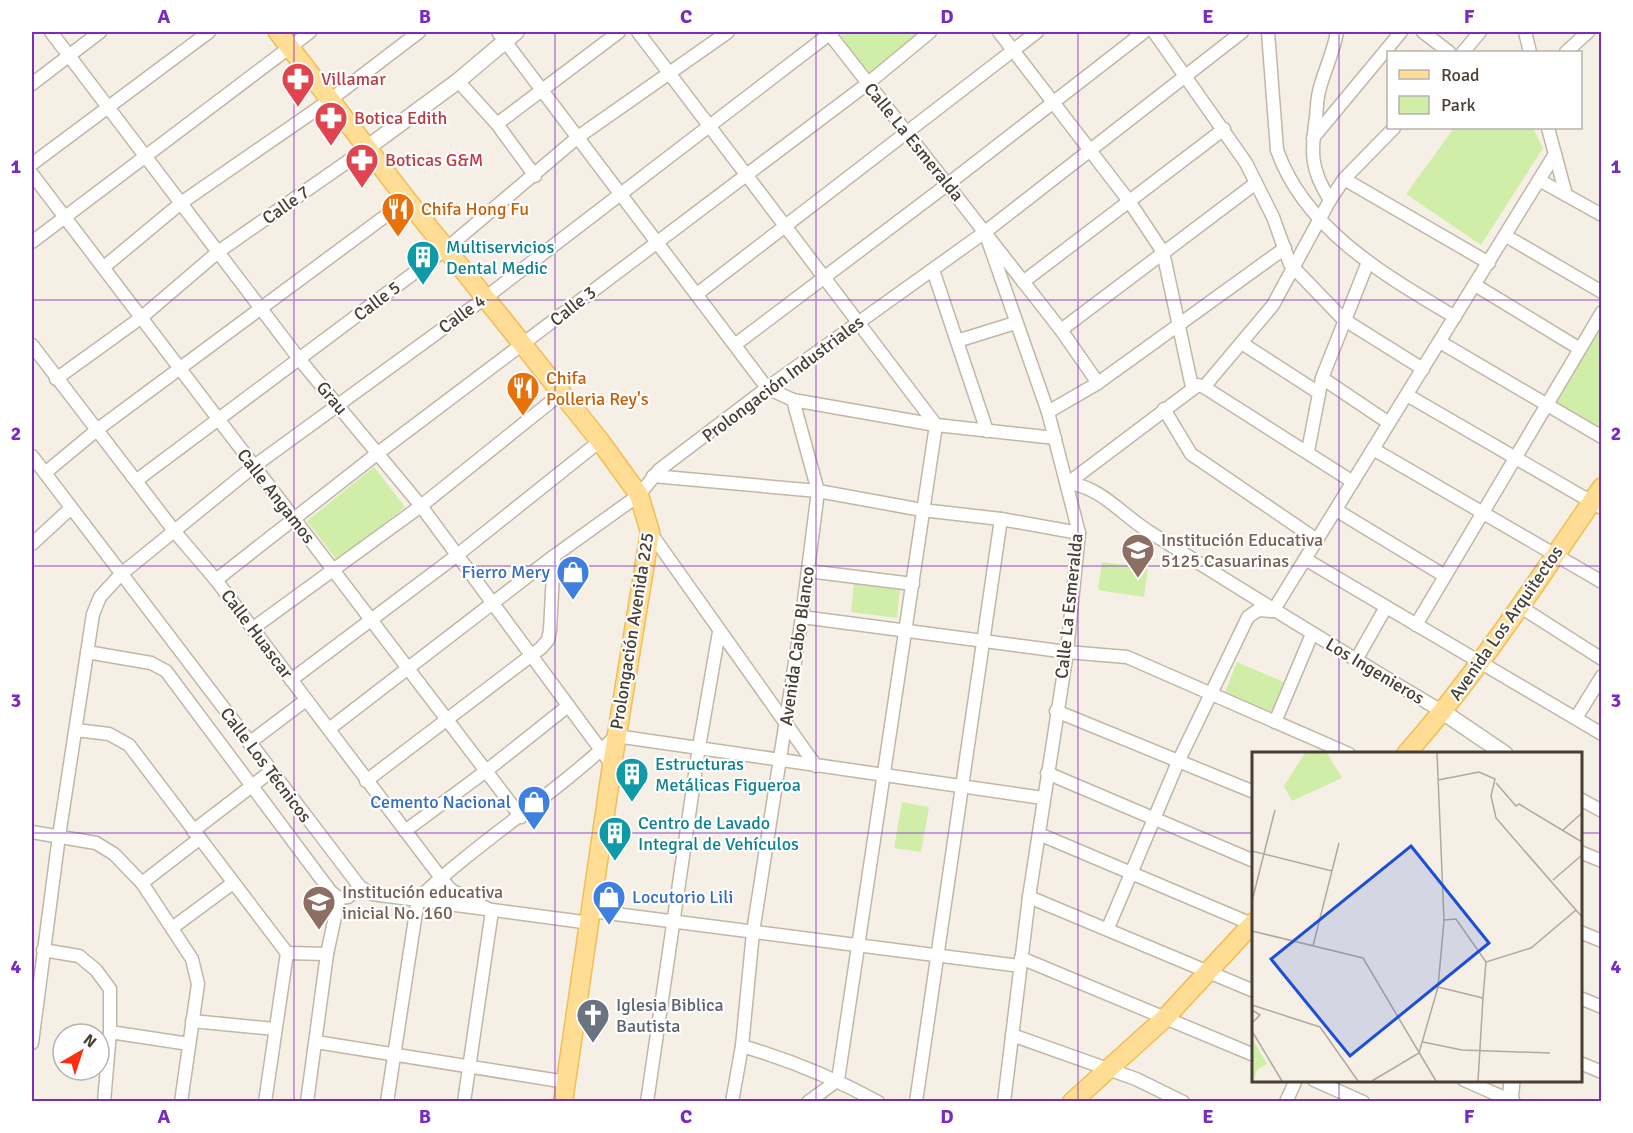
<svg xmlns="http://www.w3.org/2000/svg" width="1633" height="1133" viewBox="0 0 1633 1133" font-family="Signika,sans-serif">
  <rect width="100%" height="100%" fill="#f5efe5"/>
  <g fill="#d1eea9">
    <polygon points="841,32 918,32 922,37 870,77 839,33"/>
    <polygon points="1454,128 1533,128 1543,148 1481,245 1406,194"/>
    <polygon points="1601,325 1601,430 1553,402"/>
    <polygon points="374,467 405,507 337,560 307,521"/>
    <polygon points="1102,562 1148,568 1144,597 1098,590"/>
    <polygon points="854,582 900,587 897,618 851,612"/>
    <polygon points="1237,662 1284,682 1271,712 1225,692"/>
    <polygon points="902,802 929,807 921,852 894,848"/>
  </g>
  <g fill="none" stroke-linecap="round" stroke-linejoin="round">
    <g stroke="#c1b7a7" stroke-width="15">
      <g id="minor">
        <polyline points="51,32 300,360 421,506 612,765"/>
        <polyline points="498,32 767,388 793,400 818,491 802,617 753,932 742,1046 732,1102"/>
        <polyline points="638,32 936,425 838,1080 808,1102"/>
        <polyline points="828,32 1061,330 1098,383"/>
        <polyline points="999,32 1129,201 1163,252 1192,387"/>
        <polyline points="1154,32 1246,163 1273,217 1290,264 1343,319 1423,369"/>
        <path d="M 1268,32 L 1277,150 C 1305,230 1386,276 1455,317"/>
        <polyline points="1423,32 1449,52"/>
        <polyline points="1525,32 1530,52"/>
        <polyline points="1463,52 1480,32"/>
        <polyline points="1566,52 1588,32"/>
        <polyline points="458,81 497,124 535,176"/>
        <polyline points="32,84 100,32"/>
        <polyline points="497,124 619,32"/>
        <polyline points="1548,128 1566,195"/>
        <polyline points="1313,138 1401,32"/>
        <polyline points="32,164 209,32"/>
        <polyline points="32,174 521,817"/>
        <polyline points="1344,179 1489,263"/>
        <polyline points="1539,180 1602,215"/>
        <polyline points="1330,200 1344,179 1394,128"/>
        <polyline points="985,232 1048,412 1079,533 1067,652 1029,897 1004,1102"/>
        <polyline points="1506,236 1602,292"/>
        <polyline points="32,242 310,32"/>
        <polyline points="104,267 181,203 330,100 419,32"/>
        <polyline points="933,270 987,431"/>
        <polyline points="1023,282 1224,129"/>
        <polyline points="1475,285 1580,349"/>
        <polyline points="697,294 1037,32"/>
        <polyline points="1061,330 1256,183"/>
        <polyline points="957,341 1015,323"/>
        <polyline points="1440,342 1602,437"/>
        <polyline points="736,344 948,184 1144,32"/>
        <polyline points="1243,344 1319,393"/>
        <polyline points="32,345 175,532 216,580 441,878 451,890 492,911 464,1102"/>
        <polyline points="1322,378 1389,423"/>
        <polyline points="56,379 142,317 218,252 367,148"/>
        <path d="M 1204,387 L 1273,305 L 1330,200 C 1310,169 1311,152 1316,117 C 1317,106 1317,95 1321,84 C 1326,67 1334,50 1337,32"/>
        <polyline points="1407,395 1602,508"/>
        <polyline points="793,400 936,425 1055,438"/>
        <polyline points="1164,409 1191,454 1317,540"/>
        <polyline points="1048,412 1098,383 1285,248"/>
        <polyline points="1373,449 1602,582"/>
        <polyline points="1308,451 1322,378 1368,262"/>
        <polyline points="32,456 360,887 372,894 591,923"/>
        <polyline points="45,473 98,429 407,200"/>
        <polyline points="653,476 818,491 922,510 1001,519 1079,533"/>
        <polyline points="137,480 446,249 578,137 728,32"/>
        <path d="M 1068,483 C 1101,487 1121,514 1148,531 C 1246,593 1344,653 1443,712"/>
        <polyline points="1068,483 1198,385 1204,387 1353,482"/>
        <polyline points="1336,510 1445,576"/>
        <polyline points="650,532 816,766"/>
        <polyline points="32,544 71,508"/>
        <polyline points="1305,559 1602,734"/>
        <polyline points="808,571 913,584"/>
        <polyline points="216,580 378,453 867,84 930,32"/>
        <polyline points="1519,606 1602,659"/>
        <polyline points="1273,611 1555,154"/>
        <polyline points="802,617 1067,652 1127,657 1349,754"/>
        <polyline points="1416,625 1602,312"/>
        <polyline points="252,629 421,506 563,392"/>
        <polyline points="87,652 151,663 166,671 331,892 339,898 327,954 307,1102"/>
        <polyline points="1356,660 1386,607"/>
        <polyline points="291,680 456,556 600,441"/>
        <polyline points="1056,711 1254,792"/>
        <polyline points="1576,718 1602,676"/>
        <polyline points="1275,722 1312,634"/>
        <polyline points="329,729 554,556 639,495 659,470 767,388 985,232 1242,32"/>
        <polyline points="76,730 109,734 129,745 287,953 265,1102"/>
        <polyline points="249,743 306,700"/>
        <polyline points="1047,773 1254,861"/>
        <polyline points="366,781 541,648 548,640 550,630 554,556"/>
        <polyline points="1580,799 1602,811"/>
        <polyline points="193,831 270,772"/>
        <polyline points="405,831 486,771 568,706"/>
        <polyline points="32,832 96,843 114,854 142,883 192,959 198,984 181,1102"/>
        <polyline points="1039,834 1254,925"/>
        <polyline points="1580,852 1602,861"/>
        <polyline points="142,883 199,839"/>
        <polyline points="1029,897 1254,991"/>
        <polyline points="339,898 348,897 360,887"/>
        <polyline points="592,911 1020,966"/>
        <polyline points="172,928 233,883"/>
        <polyline points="1108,928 1178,762 1248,617 1258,610 1272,611"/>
        <polyline points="1580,932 1602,941"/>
        <polyline points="43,950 79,956 96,970 110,989 110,1032 104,1102"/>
        <polyline points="287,953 327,954"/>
        <polyline points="1021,958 1254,1055"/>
        <polyline points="1580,998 1602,1007"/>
        <polyline points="192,1021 275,1029"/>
        <polyline points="110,1032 189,1044"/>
        <polyline points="1012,1035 1136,1079 1183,1102"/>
        <polyline points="316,1042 566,1082"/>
        <polyline points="32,1043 59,836 93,614 100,597 120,575 253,467 485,298 832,32"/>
        <path d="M 742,1046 C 790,1060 834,1078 878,1102"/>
        <polyline points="1580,1063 1602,1072"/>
        <polyline points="1314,1080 1363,1102"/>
        <polyline points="1464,1080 1514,1102"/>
        <path d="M 387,1102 L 418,899 C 480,840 554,795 616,736 L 1043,798"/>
        <polyline points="647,1102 699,747 719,632"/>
        <polyline points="916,1102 1001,519"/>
        <polyline points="1286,1102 1296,1080"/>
      </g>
    </g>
    <g stroke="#c1b7a7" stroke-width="18">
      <g id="tertiary">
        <polyline points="367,148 458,81 516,32"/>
        <polyline points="1443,712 1505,754"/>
        <polyline points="1510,1102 1512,1080"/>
      </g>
    </g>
    <g stroke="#f1be56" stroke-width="21">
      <g id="primary">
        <polyline points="278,32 407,200 600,441 639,495 650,532 612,765 563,1102"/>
        <path d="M 1406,754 C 1479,672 1539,578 1602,487"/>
        <polyline points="1072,1102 1166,1017 1254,922"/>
      </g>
    </g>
    <use href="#minor" stroke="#fff" stroke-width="12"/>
    <use href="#tertiary" stroke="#fff" stroke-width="15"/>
    <use href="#primary" stroke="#ffdd94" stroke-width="18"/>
  </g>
  <path fill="none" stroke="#7b2cbf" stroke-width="1.5" stroke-opacity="0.55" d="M 294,32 L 294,1102M 555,32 L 555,1102M 816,32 L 816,1102M 1078,32 L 1078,1102M 1339,32 L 1339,754M 32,300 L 1602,300M 32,566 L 1602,566M 32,833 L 1254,833M 1580,833 L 1602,833M 1339,1080 L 1339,1102"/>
  <defs>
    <g id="pharmacy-pin" transform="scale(1.725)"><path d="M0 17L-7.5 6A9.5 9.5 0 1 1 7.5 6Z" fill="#e0444e" stroke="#fff"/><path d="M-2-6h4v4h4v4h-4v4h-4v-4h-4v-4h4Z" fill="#fff"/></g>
    <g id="restaurant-pin" transform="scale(1.725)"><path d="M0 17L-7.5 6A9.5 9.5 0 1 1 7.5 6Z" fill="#e8710a" stroke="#fff"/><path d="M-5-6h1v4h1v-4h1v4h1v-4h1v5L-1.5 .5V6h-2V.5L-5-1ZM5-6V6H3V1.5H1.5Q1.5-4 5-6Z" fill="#fff"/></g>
    <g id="building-pin" transform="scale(1.725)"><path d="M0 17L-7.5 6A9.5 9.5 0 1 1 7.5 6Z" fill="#0f9aa8" stroke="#fff"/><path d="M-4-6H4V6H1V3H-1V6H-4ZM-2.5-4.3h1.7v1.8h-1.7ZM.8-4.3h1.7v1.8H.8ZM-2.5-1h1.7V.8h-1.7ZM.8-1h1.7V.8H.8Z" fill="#fff"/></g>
    <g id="school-pin" transform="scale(1.725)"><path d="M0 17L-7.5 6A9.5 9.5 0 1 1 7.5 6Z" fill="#8d6e63" stroke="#fff"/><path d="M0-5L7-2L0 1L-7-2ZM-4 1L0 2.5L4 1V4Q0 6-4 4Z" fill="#fff"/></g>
    <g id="shop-pin" transform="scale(1.725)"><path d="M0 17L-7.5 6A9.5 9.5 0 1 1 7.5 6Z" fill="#3f7fe0" stroke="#fff"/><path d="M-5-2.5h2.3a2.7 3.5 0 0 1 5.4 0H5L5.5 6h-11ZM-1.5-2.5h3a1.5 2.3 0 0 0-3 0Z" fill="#fff"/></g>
    <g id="church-pin" transform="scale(1.725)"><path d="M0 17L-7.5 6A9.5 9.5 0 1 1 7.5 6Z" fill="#6b7280" stroke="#fff"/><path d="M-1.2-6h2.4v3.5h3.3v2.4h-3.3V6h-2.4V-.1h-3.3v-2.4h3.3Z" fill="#fff"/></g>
  </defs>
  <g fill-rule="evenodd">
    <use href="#pharmacy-pin" x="298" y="79"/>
    <use href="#pharmacy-pin" x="331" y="118"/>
    <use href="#pharmacy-pin" x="362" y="160"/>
    <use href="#restaurant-pin" x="398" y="209"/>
    <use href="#building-pin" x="423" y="257"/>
    <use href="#restaurant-pin" x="523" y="388"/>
    <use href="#school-pin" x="1138" y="550"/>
    <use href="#shop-pin" x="573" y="572"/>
    <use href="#building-pin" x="632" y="774"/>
    <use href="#shop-pin" x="534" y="802"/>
    <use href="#building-pin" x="615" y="833"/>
    <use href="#shop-pin" x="609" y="897"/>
    <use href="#school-pin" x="319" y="902"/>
    <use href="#church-pin" x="593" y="1015"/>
  </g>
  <g text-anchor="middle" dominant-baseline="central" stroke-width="4.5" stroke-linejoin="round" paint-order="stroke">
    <g font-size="18" fill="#be3a42" stroke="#fff" text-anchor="start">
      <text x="321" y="79">Villamar</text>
      <text x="354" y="118">Botica Edith</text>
      <text x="385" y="160">Boticas G&amp;M</text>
    </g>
    <g font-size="18" fill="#483f34" stroke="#fff">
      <text transform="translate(914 142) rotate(51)">Calle La Esmeralda</text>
      <text transform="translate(286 205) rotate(-35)">Calle 7</text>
      <text transform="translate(377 301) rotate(-37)">Calle 5</text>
      <text transform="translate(573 306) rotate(-38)">Calle 3</text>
      <text transform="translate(462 314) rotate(-36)">Calle 4</text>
      <text transform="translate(783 379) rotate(-37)">Prolongación Industriales</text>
      <text transform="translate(332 398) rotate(50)">Grau</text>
      <text transform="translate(276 496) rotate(52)">Calle Angamos</text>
      <text transform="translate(1069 606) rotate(-84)">Calle La Esmeralda</text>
      <text transform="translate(1506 623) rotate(-55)">Avenida Los Arquitectos</text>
      <text transform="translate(632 631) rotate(-81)">Prolongación Avenida 225</text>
      <text transform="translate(257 634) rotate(53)">Calle Huascar</text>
      <text transform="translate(797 646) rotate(-82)">Avenida Cabo Blanco</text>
      <text transform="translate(1375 671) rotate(31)">Los Ingenieros</text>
      <text transform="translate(266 765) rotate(53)">Calle Los Técnicos</text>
    </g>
    <g font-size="18" fill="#c56008" stroke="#fff" text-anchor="start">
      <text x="421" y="209">Chifa Hong Fu</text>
      <text x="546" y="378">Chifa<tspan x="546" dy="21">Polleria Rey's</tspan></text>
    </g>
    <g font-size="18" fill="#0d838f" stroke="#fff" text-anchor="start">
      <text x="446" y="247">Multiservicios<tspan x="446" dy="21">Dental Medic</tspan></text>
      <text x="655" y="764">Estructuras<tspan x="655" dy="21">Metálicas Figueroa</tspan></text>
      <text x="638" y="823">Centro de Lavado<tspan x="638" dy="21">Integral de Vehículos</tspan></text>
    </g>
    <g font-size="18" fill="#785e54" stroke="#fff" text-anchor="start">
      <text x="1161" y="540">Institución Educativa<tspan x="1161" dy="21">5125 Casuarinas</tspan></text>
      <text x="342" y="892">Institución educativa<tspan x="342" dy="21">inicial No. 160</tspan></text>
    </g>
    <g font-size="18" fill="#366cbe" stroke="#fff" text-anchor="end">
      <text x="550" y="572">Fierro Mery</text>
      <text x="511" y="802">Cemento Nacional</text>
      <text x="632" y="897" text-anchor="start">Locutorio Lili</text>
    </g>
    <g font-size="18" fill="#5b616d" stroke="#fff" text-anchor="start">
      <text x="616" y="1005">Iglesia Biblica<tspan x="616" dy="21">Bautista</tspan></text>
    </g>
  </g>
  <g transform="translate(1252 752)">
    <rect width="330" height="330" fill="#f5efe5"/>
    <path d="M 53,1 L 75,1 L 90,26 L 40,49 L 32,34 ZM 0,286 L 15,312 L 5,318 L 2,329 Z" fill="#d1eea9"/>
    <path fill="none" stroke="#b0a99e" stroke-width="1.5" d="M 186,28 L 227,20 L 243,27 L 239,44 L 244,66 L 330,165M 244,31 L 264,54 L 267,52 L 330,90M 311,78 L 330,61M 0,99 L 80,119M 301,128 L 330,103M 0,149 L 23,58M 192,168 L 204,167 L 234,210M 0,179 L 111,206 L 184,329M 61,194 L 87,91M 186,235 L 231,246 L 234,210 L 279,196 L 324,158M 0,253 L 68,275 L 106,329M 0,258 L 8,263 L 0,271M 0,279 L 30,329M 171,290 L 210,298 L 298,301M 120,329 L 167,301 L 186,235 L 192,168 L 185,1M 226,329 L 231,246"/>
    <path fill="#1d4ed8" fill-opacity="0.15" stroke="#1d4ed8" stroke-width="3" d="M 159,94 L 237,191 L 98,304 L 19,207 Z"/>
    <rect width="330" height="330" fill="none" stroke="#483f34" stroke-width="3"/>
  </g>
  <rect width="1633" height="1133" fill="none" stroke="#ffffff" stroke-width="66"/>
  <rect x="1387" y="51" width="195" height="78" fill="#ffffff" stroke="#b6b2ae" stroke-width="1.5"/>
  <rect x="1399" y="70" width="30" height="9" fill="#ffdd94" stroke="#b6b2ae" stroke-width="1.5"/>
  <text x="1441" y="81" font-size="18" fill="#483f34">Road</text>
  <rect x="1399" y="96" width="30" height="18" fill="#d1eea9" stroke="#b6b2ae" stroke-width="1.5"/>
  <text x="1441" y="111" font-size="18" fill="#483f34">Park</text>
  <g transform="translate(81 1052) rotate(39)"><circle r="28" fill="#ffffff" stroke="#b6b2ae" stroke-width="1.5"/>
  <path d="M0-4.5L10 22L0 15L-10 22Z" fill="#ff2e12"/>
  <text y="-9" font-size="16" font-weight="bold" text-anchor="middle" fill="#483f34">N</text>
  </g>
  <rect x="33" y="33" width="1567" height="1067" fill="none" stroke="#7b2cbf" stroke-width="2"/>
  <g font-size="20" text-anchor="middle" font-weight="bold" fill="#7b2cbf">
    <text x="164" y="23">A</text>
    <text x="425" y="23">B</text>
    <text x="686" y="23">C</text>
    <text x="947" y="23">D</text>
    <text x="1208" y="23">E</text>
    <text x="1469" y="23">F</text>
    <text x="16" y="173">1</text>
    <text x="1616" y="173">1</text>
    <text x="16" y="440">2</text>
    <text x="1616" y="440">2</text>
    <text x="16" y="707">3</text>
    <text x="1616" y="707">3</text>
    <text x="16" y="973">4</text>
    <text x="1616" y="973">4</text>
    <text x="164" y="1123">A</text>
    <text x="425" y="1123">B</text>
    <text x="686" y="1123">C</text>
    <text x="947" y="1123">D</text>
    <text x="1208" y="1123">E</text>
    <text x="1469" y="1123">F</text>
  </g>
</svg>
